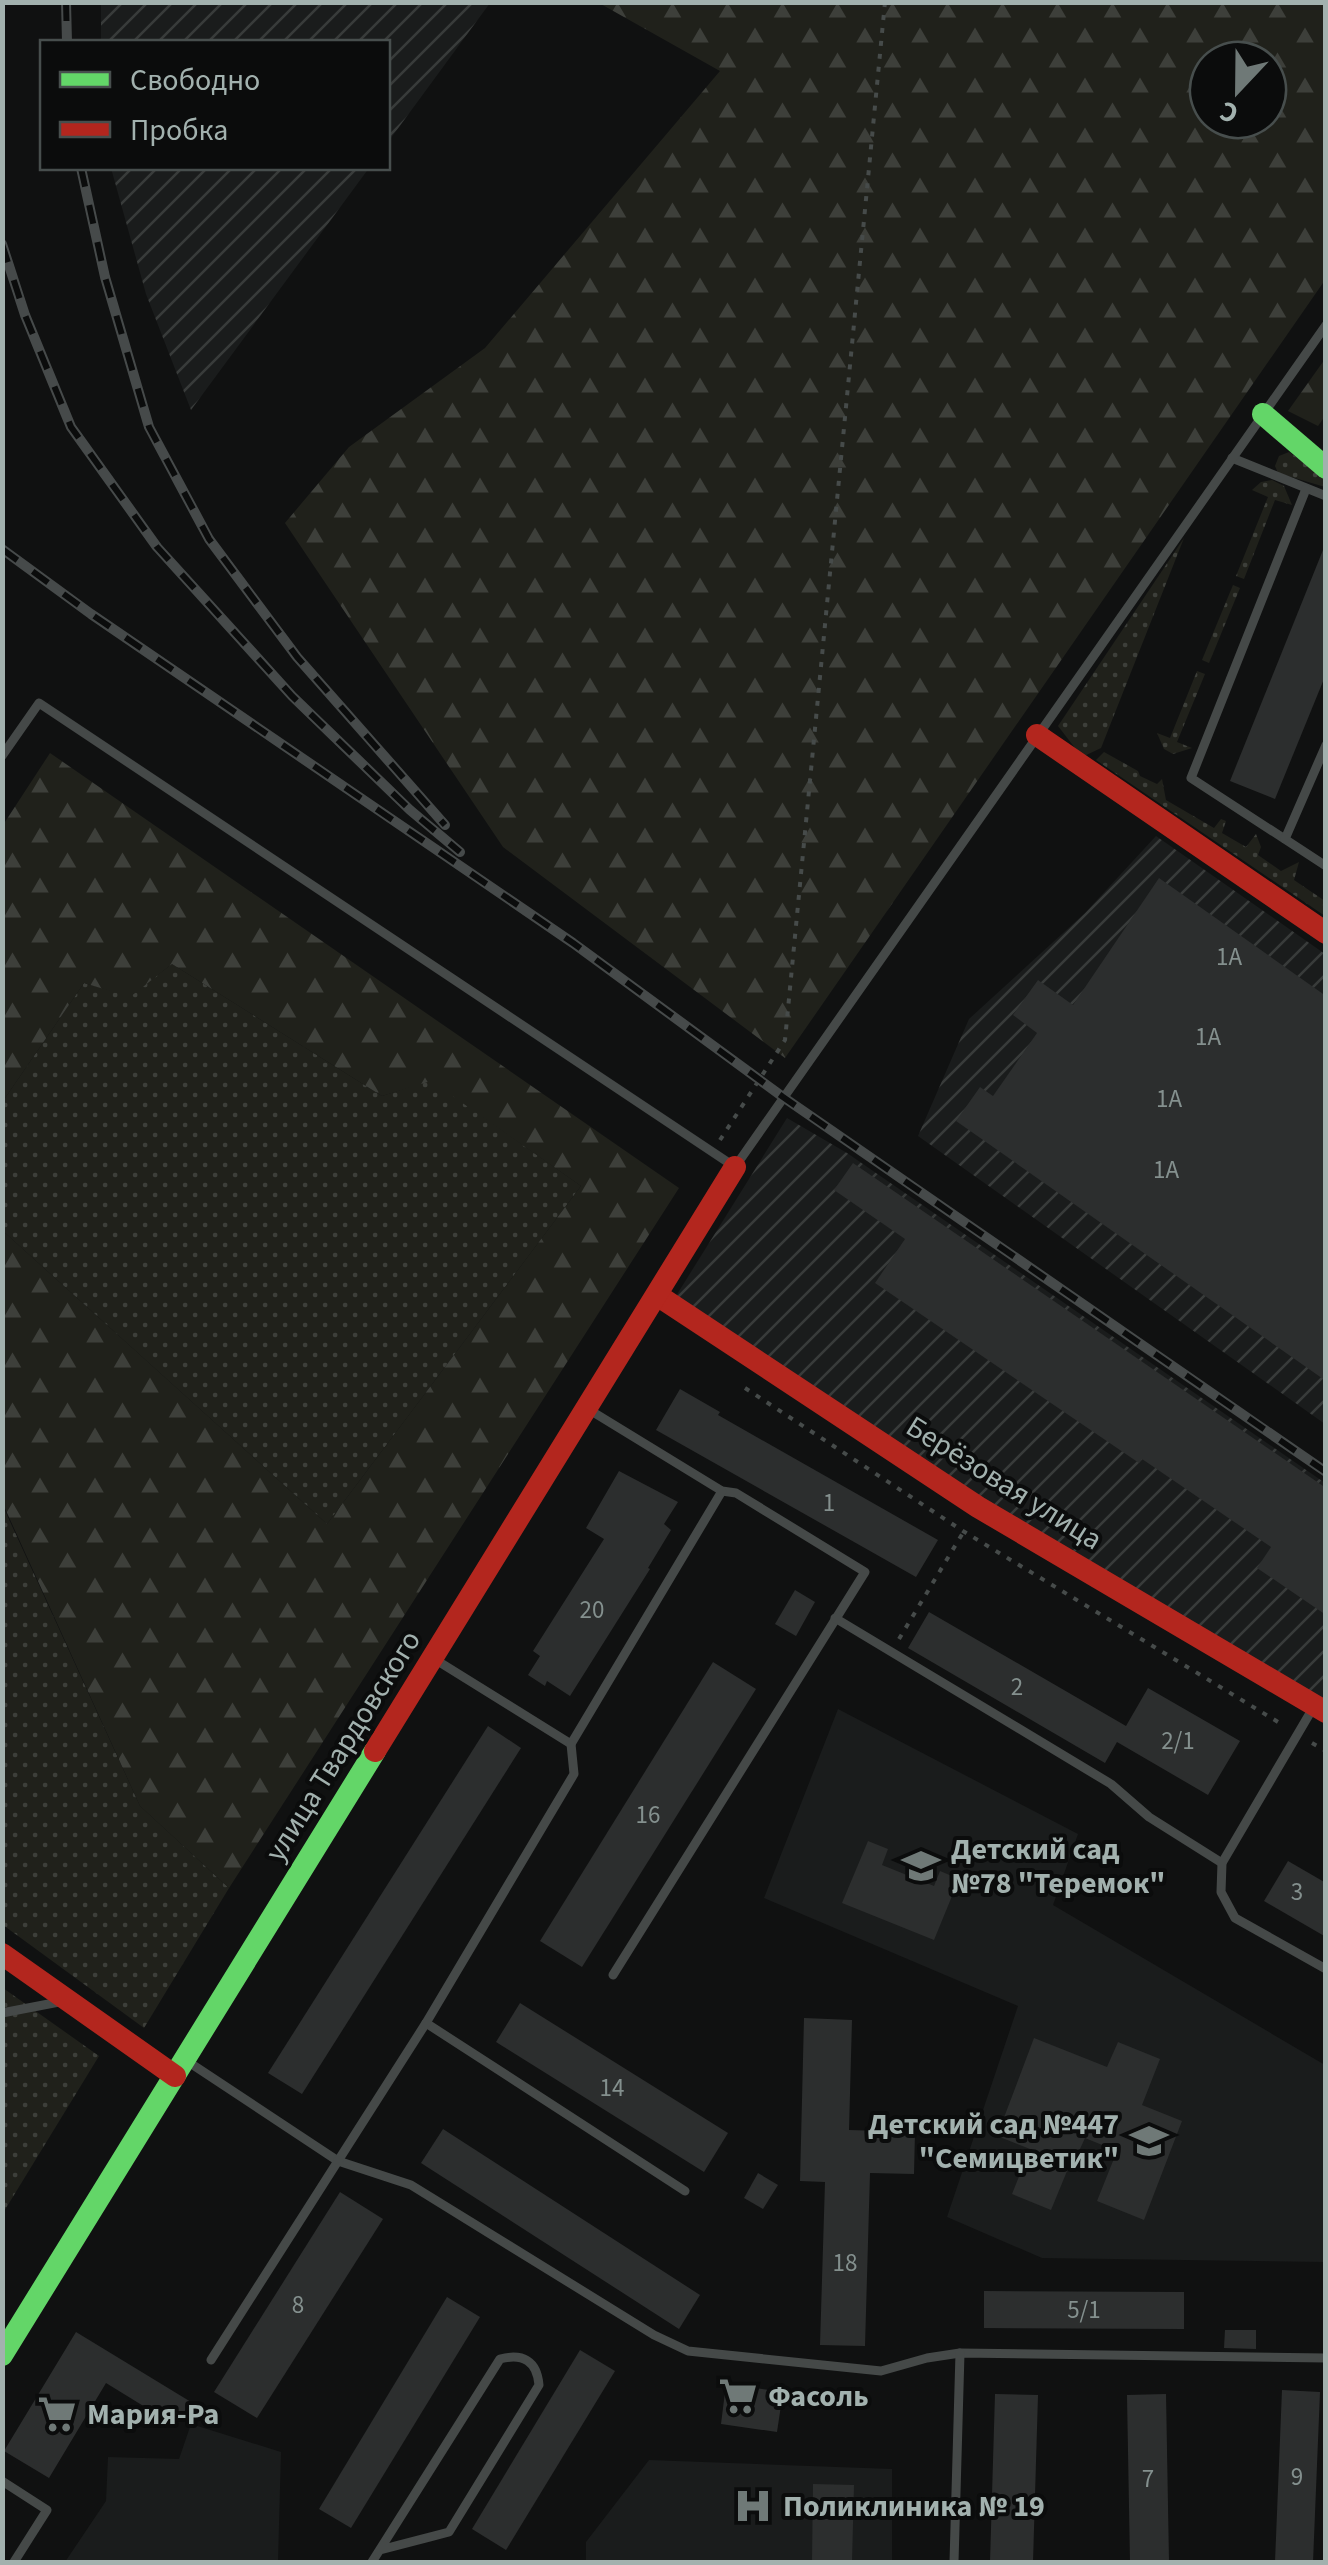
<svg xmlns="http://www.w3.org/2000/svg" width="1328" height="2565" viewBox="0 0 1328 2565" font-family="'Source Sans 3',sans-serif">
  <defs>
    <pattern id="industrial-furrows" width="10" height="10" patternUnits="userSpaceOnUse" patternTransform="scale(2.5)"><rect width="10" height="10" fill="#1a1c1c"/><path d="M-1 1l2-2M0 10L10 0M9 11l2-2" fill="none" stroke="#383b3a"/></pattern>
    <pattern id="grass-dots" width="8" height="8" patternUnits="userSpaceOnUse" patternTransform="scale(2.5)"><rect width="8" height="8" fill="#20211b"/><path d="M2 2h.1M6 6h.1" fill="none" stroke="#3d3f3a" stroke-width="1.8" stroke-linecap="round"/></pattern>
    <pattern id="forest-firs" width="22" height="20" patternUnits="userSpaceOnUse" patternTransform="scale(2.5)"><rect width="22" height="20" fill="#20211b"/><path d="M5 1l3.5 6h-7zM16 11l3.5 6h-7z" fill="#3d3f3a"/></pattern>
  </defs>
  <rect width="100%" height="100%" fill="#101111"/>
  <g fill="#1a1c1c">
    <polygon points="838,1709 1078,1834 1053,1905 1325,2065 1325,2262 1042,2258 947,2217 1018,2006 764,1898"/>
    <polygon points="191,2424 281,2452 278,2562 65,2562 106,2501 108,2457 179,2459"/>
    <polygon points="649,2460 892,2469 892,2562 586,2562 586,2542"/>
  </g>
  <g fill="url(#industrial-furrows)">
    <polygon points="101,3 101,2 490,3 388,142 388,42 101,42"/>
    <polygon points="111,168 369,168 191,410 146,294"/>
    <polygon points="1156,836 1325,954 1325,1424 918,1136 969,1019 1085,913"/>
    <polygon points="787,1118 847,1153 1325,1483 1325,1701 983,1500 676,1296"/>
  </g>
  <g fill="url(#grass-dots)">
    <polygon points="1289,452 1325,478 1325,487 1278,473 1275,466 1279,456"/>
    <polygon points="1272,480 1284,486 1292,505 1275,500 1244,579 1236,576 1268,497 1252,490 1261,482"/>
    <polygon points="1184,538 1101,748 1082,757 1058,726"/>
    <polygon points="1233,585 1240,588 1209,663 1202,660"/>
    <polygon points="1197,671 1205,674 1177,742 1192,748 1173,754 1164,749 1157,733 1170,738"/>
    <polygon points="1104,752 1138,771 1140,776 1157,784 1162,779 1166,800 1214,828 1221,819 1226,821 1222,833 1246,847 1256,834 1261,847 1258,855 1281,871 1299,862 1294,880 1325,901 1325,916 1096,760"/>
    <polygon points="172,964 382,1096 431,1080 581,1186 327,1524 3,1231 3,1101 84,983 130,996"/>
    <polygon points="2,1504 140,1806 229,1888 144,2028 3,1925"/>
    <polygon points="3,1988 99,2056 3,2213"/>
  </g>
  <g fill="url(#forest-firs)" fill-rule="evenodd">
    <path d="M 599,3 L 1325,3 L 1325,280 L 785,1058 L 503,847 L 285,523 L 349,447 L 485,348 L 720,71 ZM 1208,60 L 1268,60 L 1268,120 L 1208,120 Z"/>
    <polygon points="1325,359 1325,416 1318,426 1288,411"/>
    <polygon points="50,753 679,1188 229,1888 140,1806 3,1504 3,1231 327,1524 581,1186 431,1081 382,1096 172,964 130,997 84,983 3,1101 3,825"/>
  </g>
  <g fill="#2c2e2e">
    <polygon points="1325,545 1326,674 1275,799 1230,781"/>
    <polygon points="1159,878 1326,996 1326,1381 956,1121 980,1087 993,1096 1037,1033 1013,1015 1038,980 1073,1005"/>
    <polygon points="853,1163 1326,1488 1326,1615 1257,1568 1271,1547 1142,1459 1139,1463 875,1283 905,1239 834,1190"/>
    <polygon points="680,1389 720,1412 718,1415 938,1540 916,1577 656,1430"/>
    <polygon points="619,1471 678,1502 664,1524 671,1530 648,1568 650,1569 570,1696 547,1681 545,1686 528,1675 540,1656 533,1651 604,1539 586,1528"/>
    <polygon points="795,1590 815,1602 796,1636 775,1624"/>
    <polygon points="929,1612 1126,1726 1148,1688 1240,1741 1208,1795 1117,1742 1105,1763 908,1648"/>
    <polygon points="713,1662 756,1689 582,1967 540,1941"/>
    <polygon points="488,1726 521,1748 302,2094 268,2073"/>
    <polygon points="868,1841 888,1849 882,1865 934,1886 940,1871 959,1879 934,1940 842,1903"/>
    <polygon points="1288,1861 1326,1883 1326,1937 1264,1901"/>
    <polygon points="520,2003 728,2133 704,2172 496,2042"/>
    <polygon points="804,2018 852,2020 849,2130 915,2132 914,2174 870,2173 865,2346 820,2345 825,2182 800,2181"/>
    <polygon points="1034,2038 1107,2067 1118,2042 1160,2059 1142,2105 1182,2121 1144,2220 1097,2201 1117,2151 1085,2138 1075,2160 1072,2159 1051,2210 1012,2194 1030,2149 997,2136"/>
    <polygon points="443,2129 700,2295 679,2329 421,2163"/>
    <polygon points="758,2173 778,2185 763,2209 744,2198"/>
    <polygon points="340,2192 383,2219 257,2418 214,2392"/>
    <polygon points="984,2291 1184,2292 1184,2329 984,2328"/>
    <polygon points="447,2297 480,2317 351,2528 319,2509"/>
    <polygon points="1225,2330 1256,2330 1256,2349 1224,2348"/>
    <polygon points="76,2332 191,2402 176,2426 106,2383 49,2478 4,2451"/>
    <polygon points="580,2350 615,2371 506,2550 472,2529"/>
    <polygon points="726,2384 783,2392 777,2432 721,2424"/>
    <polygon points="1282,2390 1320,2392 1313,2562 1275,2562"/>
    <polygon points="995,2394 1038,2395 1033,2562 990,2562"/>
    <polygon points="1166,2394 1169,2562 1130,2562 1127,2395"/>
    <polygon points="813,2484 854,2485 852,2562 812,2562"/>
  </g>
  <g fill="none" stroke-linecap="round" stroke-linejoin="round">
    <g stroke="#464b4a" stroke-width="4" stroke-dasharray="5 8" stroke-linecap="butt">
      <polyline points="720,1140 785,1040 885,2"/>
      <polyline points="745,1388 963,1531 1283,1725"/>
      <polyline points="899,1639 964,1531"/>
      <polyline points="1312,1743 1326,1751"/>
    </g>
    <g stroke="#454948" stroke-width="9">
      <polyline points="1232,458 1326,496"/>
      <polyline points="1306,489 1191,778 1326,866"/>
      <polyline points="2,756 39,703 735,1167 1326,325"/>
      <polyline points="1285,839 1326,745"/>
      <polyline points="588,1409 722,1491 736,1493 865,1572 613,1975"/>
      <polyline points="835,1618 1111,1784 1149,1817 1222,1863"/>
      <polyline points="436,1660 571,1744 722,1491"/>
      <polyline points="1313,1708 1222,1863 1221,1892 1235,1918 1326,1969"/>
      <polyline points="2,2013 59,2002"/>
      <polyline points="426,2023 685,2191"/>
      <polyline points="187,2061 338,2161 411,2185 654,2335 688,2351 881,2371 927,2358 960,2353 1326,2358"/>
      <polyline points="211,2360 426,2023 574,1774 571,1744"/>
      <polyline points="2,2481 47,2510 14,2562"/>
      <path d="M 372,2562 L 500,2359 C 523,2353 537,2361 539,2385 L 449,2532 L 380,2550"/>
      <polyline points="954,2562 960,2353"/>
    </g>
    <g stroke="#63d668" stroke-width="22">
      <polyline points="1263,414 1326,468"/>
      <polyline points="2,2355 375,1751"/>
    </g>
    <g stroke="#b3261e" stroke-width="22">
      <polyline points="1037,735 1326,933"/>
      <polyline points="657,1295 978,1507 1326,1712"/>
      <polyline points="375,1751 735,1167"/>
      <polyline points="2,1954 175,2076"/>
    </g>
    <g stroke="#464a4a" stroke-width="10">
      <g id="rail">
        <polyline points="66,2 67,42"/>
        <polyline points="81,168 105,277 149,427 209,539 297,657 445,825"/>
        <polyline points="2,244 25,315 71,427 157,547 292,696 410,810 460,852"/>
        <polyline points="2,549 91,614 573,943 783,1097 1326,1472"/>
      </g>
    </g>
    <use href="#rail" stroke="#0b0c0c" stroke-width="6" stroke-dasharray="19" stroke-linecap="butt"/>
  </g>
  <defs>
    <g id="school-bare" transform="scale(3)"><path d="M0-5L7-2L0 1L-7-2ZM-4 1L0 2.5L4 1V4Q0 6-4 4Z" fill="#6f7977" stroke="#0b0c0c" stroke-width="2.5" paint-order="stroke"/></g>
    <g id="supermarket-bare" transform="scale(3)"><path d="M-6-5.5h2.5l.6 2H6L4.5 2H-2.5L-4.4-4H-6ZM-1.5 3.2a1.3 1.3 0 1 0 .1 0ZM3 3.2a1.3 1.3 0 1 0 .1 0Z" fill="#6f7977" stroke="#0b0c0c" stroke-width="2.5" paint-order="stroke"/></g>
    <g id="hospital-bare" transform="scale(3)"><path d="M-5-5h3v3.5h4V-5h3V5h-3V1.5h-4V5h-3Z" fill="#6f7977" stroke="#0b0c0c" stroke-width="2.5" paint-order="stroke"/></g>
  </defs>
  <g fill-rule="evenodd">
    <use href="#school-bare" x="921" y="1866"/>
    <use href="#school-bare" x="1149" y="2141"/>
    <use href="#supermarket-bare" x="738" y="2396"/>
    <use href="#supermarket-bare" x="57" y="2414"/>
    <use href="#hospital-bare" x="753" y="2506"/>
  </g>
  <g text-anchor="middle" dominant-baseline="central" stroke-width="8" stroke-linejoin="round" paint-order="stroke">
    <g font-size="25" fill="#84908e">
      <text x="1229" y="957">1А</text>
      <text x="1208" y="1037">1А</text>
      <text x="1169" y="1099">1А</text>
      <text x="1166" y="1170">1А</text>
      <text x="829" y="1503">1</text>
      <text x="592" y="1610">20</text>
      <text x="1017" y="1687">2</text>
      <text x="1178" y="1741">2/1</text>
      <text x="648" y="1815">16</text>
      <text x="1297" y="1892">3</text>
      <text x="612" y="2088">14</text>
      <text x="845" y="2263">18</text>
      <text x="298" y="2305">8</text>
      <text x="1084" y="2310">5/1</text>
      <text x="1297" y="2477">9</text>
      <text x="1148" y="2479">7</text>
    </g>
    <g font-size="30" fill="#a2b1ae" stroke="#0b0c0c">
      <text transform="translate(1004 1483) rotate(32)">Берёзовая улица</text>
      <text transform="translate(343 1746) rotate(-58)">улица Твардовского</text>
    </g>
    <g font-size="30" font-weight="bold" fill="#a2b1ae" stroke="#0b0c0c" text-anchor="start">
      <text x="951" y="1849">Детский сад<tspan x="951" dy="34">№78 "Теремок"</tspan></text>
      <text x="1119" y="2124" text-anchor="end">Детский сад №447<tspan x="1119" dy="34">"Семицветик"</tspan></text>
      <text x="768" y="2396">Фасоль</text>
      <text x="87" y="2414">Мария-Ра</text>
      <text x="783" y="2506">Поликлиника № 19</text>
    </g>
  </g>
  <rect width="1328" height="2565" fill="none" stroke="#a2b1ae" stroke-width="10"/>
  <rect x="40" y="40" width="350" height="130" fill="#0b0c0c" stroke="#474e4d" stroke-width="2.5"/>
  <rect x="60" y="72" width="50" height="15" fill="#63d668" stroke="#474e4d" stroke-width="2.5"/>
  <text x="130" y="90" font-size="30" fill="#a2b1ae">Свободно</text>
  <rect x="60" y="122" width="50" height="15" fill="#b3261e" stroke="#474e4d" stroke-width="2.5"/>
  <text x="130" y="140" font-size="30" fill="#a2b1ae">Пробка</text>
  <g transform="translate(1238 90) rotate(202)"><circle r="48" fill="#0b0c0c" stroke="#474e4d" stroke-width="2.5"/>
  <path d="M0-8L18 38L0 25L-18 38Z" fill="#6f7977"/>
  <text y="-15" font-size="28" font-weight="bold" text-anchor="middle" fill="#a2b1ae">С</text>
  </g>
</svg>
